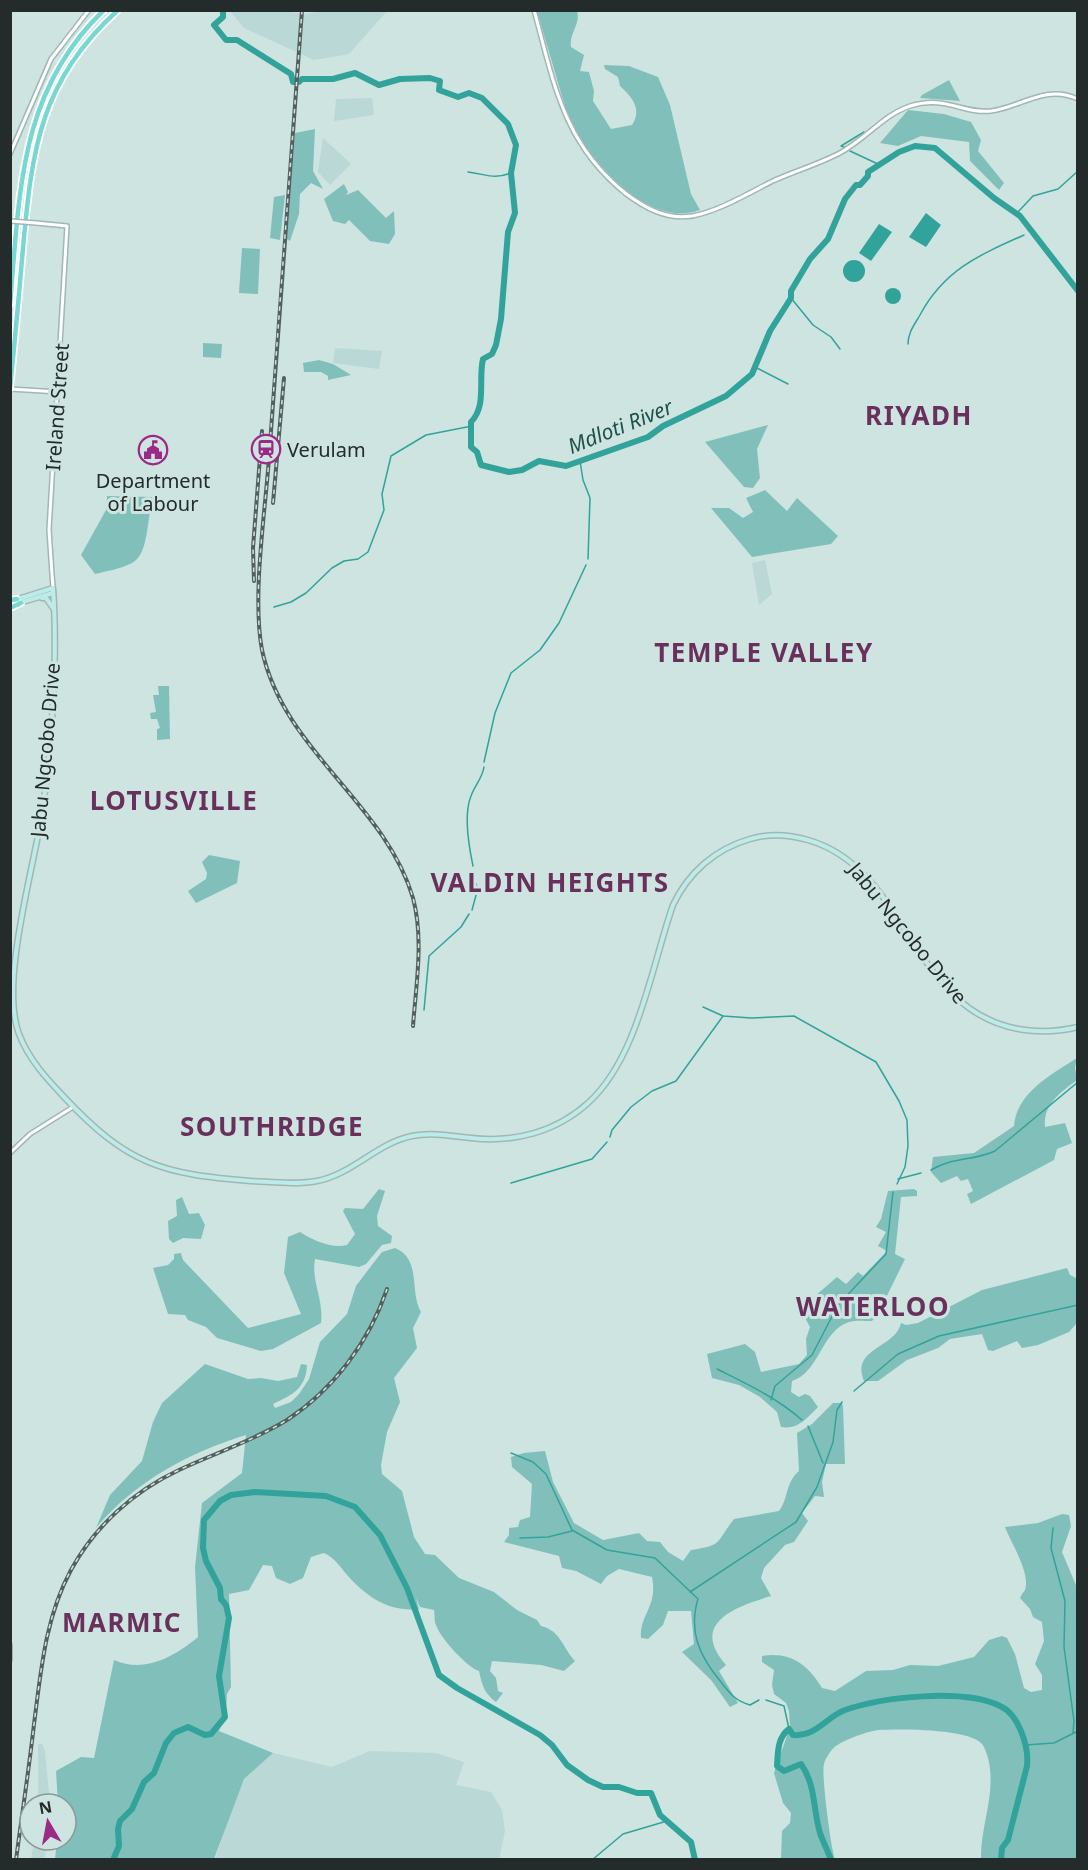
<svg xmlns="http://www.w3.org/2000/svg" width="1088" height="1870" viewBox="0 0 1088 1870" font-family="'Noto Sans',sans-serif">
  <rect width="100%" height="100%" fill="#cde4e1"/>
  <g fill="#bad8d5">
    <polygon points="283,11 306,14 327,10 387,11 349,54 314,60 244,28 230,11"/>
    <polygon points="372,98 374,115 334,121 336,99"/>
    <polygon points="323,138 351,164 330,185 318,172"/>
    <polygon points="335,348 382,351 379,369 333,363"/>
    <polygon points="765,560 772,594 759,605 752,563"/>
    <polygon points="38,1744 42,1744 45,1751 50,1804 38,1804"/>
    <polygon points="370,1751 436,1753 464,1762 456,1785 491,1792 502,1810 505,1831 499,1859 215,1860 229,1816 244,1779 273,1753 332,1767"/>
    <polygon points="34,1840 49,1840 44,1859 31,1859"/>
  </g>
  <g fill="#81c0ba">
    <path d="M 537,11 L 577,11 C 581,24 569,33 571,47 L 584,55 L 580,71 L 589,72 L 594,91 L 593,101 L 611,129 L 632,125 C 643,109 631,96 620,86 L 618,77 L 605,69 L 604,65 L 629,66 L 658,77 L 670,105 L 691,194 L 700,210 C 646,230 583,155 566,110 Z"/>
    <polygon points="949,80 960,101 920,98 922,95"/>
    <polygon points="908,110 944,114 971,122 981,140 978,151 1004,183 999,190 970,161 969,142 921,136 898,146 880,143"/>
    <polygon points="315,129 313,171 323,189 311,183 300,194 299,214 290,241 287,239 295,133"/>
    <polygon points="344,184 348,192 346,195 358,190 386,218 394,211 395,234 389,244 370,241 349,220 345,224 333,221 324,199"/>
    <polygon points="285,195 280,240 270,238 274,197"/>
    <polygon points="242,248 260,249 258,294 239,293"/>
    <polygon points="203,343 222,344 221,358 203,357"/>
    <polygon points="319,360 333,364 351,375 328,380 328,376 321,372 304,372 303,363"/>
    <polygon points="768,425 757,449 760,478 753,488 744,487 705,442"/>
    <polygon points="765,490 787,511 797,498 838,536 831,544 752,557 711,508 729,508 743,518 753,512 746,498"/>
    <path d="M 107,496 L 154,497 C 146,515 150,554 132,563 C 121,569 107,571 95,574 L 81,555 L 106,510 Z"/>
    <polygon points="158,686 169,686 170,739 157,740 157,729 160,728 157,719 151,719 150,713 156,712 153,695 159,695"/>
    <polygon points="209,855 240,861 237,883 196,903 188,891 206,879 207,873 202,862"/>
    <path d="M 1077,1058 L 1075,1068 L 1077,1080 C 1061,1092 1043,1104 1045,1127 L 1065,1123 L 1072,1143 L 1057,1149 L 1054,1160 L 971,1204 L 967,1194 L 973,1191 L 968,1179 L 961,1181 L 957,1176 L 941,1183 L 931,1172 L 933,1157 L 974,1153 L 1014,1126 C 1017,1092 1051,1075 1077,1058 Z"/>
    <path d="M 379,1189 L 385,1191 L 377,1216 L 378,1226 L 392,1236 L 391,1243 L 382,1245 L 366,1264 L 359,1267 L 315,1259 C 311,1281 324,1300 321,1323 L 273,1349 L 261,1351 L 217,1338 L 206,1327 L 188,1320 L 185,1315 L 168,1314 L 153,1268 L 168,1265 L 174,1259 L 174,1254 L 181,1253 L 183,1260 L 248,1328 L 301,1314 L 284,1273 L 288,1237 L 300,1232 C 312,1240 332,1249 347,1245 L 355,1234 L 343,1211 L 345,1208 L 363,1209 Z"/>
    <path d="M 914,1189 L 917,1191 L 917,1196 L 901,1197 L 895,1254 L 905,1259 L 878,1314 L 872,1321 C 865,1321 855,1320 849,1322 C 822,1330 819,1373 792,1381 L 791,1392 L 799,1397 L 805,1394 L 810,1396 L 818,1407 C 807,1418 798,1430 781,1427 L 777,1412 L 760,1397 L 739,1385 L 712,1378 L 707,1354 L 745,1344 L 755,1352 L 761,1372 L 799,1364 L 807,1355 L 806,1339 L 810,1327 L 800,1309 L 837,1277 L 846,1284 L 858,1272 L 863,1276 L 887,1251 L 878,1246 L 886,1232 L 876,1227 L 881,1219 L 888,1191 Z"/>
    <polygon points="182,1197 189,1214 199,1213 205,1225 201,1239 183,1238 173,1243 169,1239 168,1221 177,1216 176,1200"/>
    <path d="M 395,1248 C 422,1259 409,1292 421,1312 L 413,1328 L 417,1348 L 394,1378 L 400,1402 L 387,1432 L 381,1465 L 382,1474 L 402,1491 L 414,1537 L 425,1554 L 435,1555 L 459,1578 L 494,1592 L 517,1610 L 537,1620 L 541,1626 C 561,1631 562,1647 575,1661 L 564,1671 L 541,1665 L 492,1661 L 490,1671 L 496,1678 L 498,1691 L 503,1693 L 496,1702 C 484,1693 482,1685 479,1671 C 467,1667 440,1638 436,1625 C 434,1621 435,1615 434,1610 L 420,1607 L 416,1598 L 419,1609 C 389,1612 368,1598 348,1576 C 340,1567 335,1558 324,1553 L 311,1557 L 303,1578 L 290,1584 L 276,1578 L 272,1566 L 263,1565 L 249,1590 L 229,1594 L 231,1687 L 227,1694 L 226,1713 L 219,1731 L 273,1753 L 244,1779 L 214,1859 L 55,1859 L 57,1840 L 66,1840 L 66,1804 L 58,1804 L 56,1771 L 81,1757 L 94,1758 L 114,1660 C 145,1674 175,1656 198,1637 L 195,1567 L 202,1503 L 242,1473 L 246,1435 C 190,1452 134,1482 96,1528 L 110,1495 L 142,1461 L 153,1422 L 162,1403 L 205,1364 L 248,1379 L 261,1378 L 278,1381 L 297,1377 L 301,1364 L 307,1365 C 306,1389 292,1395 273,1404 L 275,1408 L 291,1402 L 299,1394 L 309,1379 L 320,1342 L 347,1314 L 356,1286 L 368,1270 L 382,1252 Z"/>
    <path d="M 1067,1268 L 1070,1275 L 1078,1279 L 1077,1323 L 1069,1332 L 1038,1345 L 1022,1348 L 1017,1341 L 993,1351 L 988,1350 L 982,1334 L 950,1339 L 938,1348 L 907,1360 L 878,1381 L 864,1381 C 850,1348 896,1348 901,1323 L 906,1325 L 918,1323 L 982,1290 Z"/>
    <path d="M 833,1403 L 842,1403 L 843,1407 L 845,1464 L 826,1464 L 822,1482 L 824,1497 L 815,1496 L 802,1513 L 808,1521 L 794,1542 L 785,1545 L 764,1568 L 761,1578 L 771,1596 C 738,1606 688,1622 726,1665 L 719,1671 L 738,1703 L 730,1707 L 711,1680 L 682,1652 L 694,1644 L 691,1611 L 668,1611 L 663,1625 L 648,1639 L 641,1638 C 639,1615 658,1607 652,1577 L 619,1569 L 607,1576 L 601,1584 L 576,1571 L 562,1568 L 559,1556 L 504,1542 L 509,1535 L 509,1528 L 518,1527 L 520,1520 L 530,1517 L 532,1484 L 512,1467 L 511,1457 L 524,1453 L 545,1451 L 553,1482 L 574,1523 L 603,1540 L 639,1533 L 647,1541 L 660,1542 L 668,1552 L 683,1561 L 691,1550 C 724,1545 715,1543 734,1519 L 779,1511 C 789,1497 785,1483 799,1471 L 797,1433 L 812,1424 Z"/>
    <path d="M 1062,1514 L 1069,1515 L 1071,1526 L 1062,1552 L 1078,1590 L 1077,1859 L 981,1859 C 980,1822 1001,1784 984,1747 C 976,1728 899,1729 879,1730 C 868,1731 846,1739 836,1746 C 832,1748 825,1759 824,1764 C 821,1773 831,1850 835,1859 L 781,1859 L 782,1831 L 790,1823 L 791,1813 L 783,1803 L 774,1773 L 790,1727 L 789,1711 L 786,1703 L 774,1694 L 772,1685 L 774,1670 L 762,1662 L 762,1656 C 789,1651 808,1664 822,1688 L 835,1691 L 866,1671 L 893,1670 L 910,1665 L 938,1666 L 974,1657 L 989,1640 L 1002,1636 L 1007,1638 L 1015,1654 L 1024,1688 L 1031,1692 L 1042,1690 L 1042,1675 L 1035,1664 L 1044,1641 L 1042,1622 L 1033,1617 L 1030,1609 L 1020,1598 C 1021,1595 1023,1593 1025,1590 C 1031,1573 1010,1541 1005,1527 L 1038,1523 Z"/>
  </g>
  <g fill="#32a39a">
    <polygon points="926,213 941,225 926,247 909,237"/>
    <polygon points="879,224 892,232 871,261 859,253"/>
    <circle cx="854" cy="271" r="11"/>
    <circle cx="893" cy="296" r="8"/>
  </g>
  <g fill="none" stroke-linecap="round" stroke-linejoin="round">
    <g stroke="#32a39a" stroke-width="1.5">
      <polyline points="844,147 841,146 864,132"/>
      <polyline points="850,151 880,165"/>
      <path d="M 468,172 C 486,174 493,180 511,173"/>
      <polyline points="1017,213 1033,196 1058,189 1078,171"/>
      <polyline points="791,298 813,325 831,337 840,349"/>
      <path d="M 908,344 C 908,332 915,324 920,315 C 944,270 979,255 1024,235"/>
      <polyline points="755,367 788,384"/>
      <polyline points="580,461 583,480 590,498 588,559"/>
      <polyline points="274,607 291,602 306,593 332,568 344,561 358,559 368,552 384,510 382,494 391,456 426,435 472,426"/>
      <polyline points="484,762 495,713 511,673 540,650 559,623 586,565"/>
      <path d="M 473,866 C 469,847 463,815 471,796 C 475,785 482,779 484,767"/>
      <polyline points="470,871 478,888 472,910"/>
      <polyline points="703,1007 723,1016 751,1018 794,1016 876,1062 899,1101 907,1120 908,1146 905,1167 897,1184"/>
      <polyline points="424,1010 429,956 461,927 469,914"/>
      <polyline points="610,1137 612,1130 631,1107 652,1091 676,1081 723,1016"/>
      <path d="M 931,1170 C 952,1157 974,1161 995,1151 L 1078,1082"/>
      <polyline points="898,1179 921,1173"/>
      <polyline points="511,1183 592,1159 607,1142"/>
      <path d="M 717,1369 C 747,1384 777,1398 802,1420"/>
      <polyline points="854,1391 898,1354 939,1336 1078,1305"/>
      <polyline points="771,1400 775,1386 812,1355 838,1305 886,1254 893,1192"/>
      <polyline points="808,1426 823,1463"/>
      <path d="M 511,1453 L 533,1462 L 546,1474 L 572,1530 L 607,1550 L 655,1558 L 698,1599 C 688,1632 700,1657 721,1682 C 730,1694 736,1701 750,1705 L 759,1700"/>
      <polyline points="1053,1528 1051,1548 1065,1601 1064,1647 1074,1721 1073,1733"/>
      <polyline points="520,1538 548,1537 572,1531"/>
      <polyline points="690,1592 796,1522 817,1487 833,1442 837,1410 842,1402"/>
      <polyline points="766,1700 784,1706 789,1729"/>
      <polyline points="1025,1745 1054,1743 1078,1731"/>
      <polyline points="592,1860 623,1834 667,1821"/>
    </g>
    <g stroke="#32a39a" stroke-width="6">
      <path d="M 223,10 L 223,17 L 214,25 L 226,40 L 237,40 L 291,74 L 293,82 L 299,82 L 302,79 L 333,79 L 355,73 L 379,85 L 400,79 L 430,78 L 440,81 L 439,90 L 458,97 L 469,93 L 482,98 L 508,124 L 516,145 L 511,173 L 515,213 L 508,232 L 501,319 L 496,345 L 492,354 L 483,359 C 478,380 487,406 471,422 L 471,447 L 477,452 L 481,465 L 509,472 L 522,470 L 539,461 L 566,466 L 648,437 L 663,426 L 726,396 L 752,374 L 770,331 L 791,298 L 791,291 L 810,259 L 828,239 L 845,199 L 856,185 L 860,185 L 868,176 L 868,172 L 899,152 L 915,146 L 935,148 L 994,198 L 1020,216 L 1078,291"/>
      <polyline points="113,1860 119,1846 118,1829 120,1821 132,1809 144,1782 154,1773 166,1743 174,1733 188,1727 205,1735 211,1734 225,1717 219,1676 229,1618 226,1605 221,1599 220,1588 206,1561 203,1548 204,1520 220,1501 231,1495 255,1492 326,1496 355,1507 380,1535 407,1588 439,1675 457,1688 540,1735 552,1745 567,1765 588,1780 603,1787 619,1787 637,1793 651,1793 660,1815 691,1842 695,1860"/>
      <path d="M 831,1860 C 828,1851 823,1842 820,1833 C 813,1810 816,1785 801,1764 L 784,1771 L 777,1766 C 778,1753 777,1738 789,1729 L 793,1735 C 816,1737 826,1717 845,1710 C 883,1697 963,1688 1000,1706 C 1019,1714 1029,1747 1027,1766 L 1008,1840 L 1002,1848 L 1001,1860"/>
    </g>
    <g stroke="#a1b7b4" stroke-width="6">
      <g id="tertiary">
        <path d="M 534,10 C 554,83 563,143 625,193 C 645,208 666,220 692,216 C 720,211 750,192 775,180 C 796,171 818,164 838,154 C 864,141 883,115 910,106 C 946,95 962,114 991,111 C 1022,107 1045,84 1078,99"/>
        <polyline points="10,154 51,59 89,10"/>
        <polyline points="36,223 67,226 49,530 53,588"/>
        <polyline points="10,389 59,392"/>
        <polyline points="10,1153 30,1134 73,1107"/>
        <polyline points="10,1645 10,1660"/>
      </g>
    </g>
    <g stroke="#a1b7b4" stroke-width="7">
      <g id="secondary">
        <polyline points="42,598 46,598 53,608"/>
        <path d="M 15,600 L 53,588 C 58,658 52,750 41,819 C 32,875 0,984 19,1034 C 29,1060 47,1079 65,1098 C 128,1165 162,1174 251,1181 C 273,1182 296,1185 317,1181 C 353,1174 377,1143 412,1136 C 432,1132 452,1136 471,1138 C 514,1143 556,1132 588,1103 C 638,1058 651,968 673,905 C 688,873 715,849 750,839 C 770,833 788,834 808,840 C 891,864 905,961 969,1008 C 1001,1031 1040,1036 1078,1027"/>
        <polyline points="19,603 53,593"/>
      </g>
    </g>
    <g stroke="#fff" stroke-width="8">
      <g id="primary">
        <path d="M 10,304 C 20,194 18,92 104,10"/>
        <path d="M 10,388 C 15,341 19,294 23,248 C 32,149 40,81 118,10"/>
        <polyline points="10,600 17,599"/>
        <polyline points="10,608 21,603"/>
      </g>
    </g>
    <use href="#tertiary" stroke="#fff" stroke-width="3"/>
    <use href="#secondary" stroke="#bcebe8" stroke-width="4"/>
    <use href="#primary" stroke="#79d7d1" stroke-width="4.5"/>
    <g stroke="#53605e" stroke-width="4">
      <g id="rail">
        <path d="M 302,10 C 291,160 279,309 269,458 C 265,514 252,596 262,650 C 283,750 385,803 413,898 C 424,939 416,985 413,1026"/>
        <polyline points="273,503 284,378"/>
        <polyline points="254,581 253,548 262,431"/>
        <path d="M 16,1860 C 22,1814 29,1769 34,1724 C 41,1671 45,1618 71,1570 C 95,1526 134,1491 179,1470 C 215,1453 253,1441 287,1420 C 334,1389 369,1342 387,1289"/>
      </g>
    </g>
    <use href="#rail" stroke="#cde4e1" stroke-width="1.5" stroke-dasharray="4.5" stroke-linecap="butt"/>
    <g stroke="#a1b7b4" stroke-width="6" stroke-linecap="butt">
      <polyline id="tertiary-bridge" points="11,221 36,223"/>
    </g>
    <use href="#tertiary-bridge" stroke="#fff" stroke-width="3"/>
  </g>
  <defs>
    <g id="station-ring" transform="scale(1.5)"><circle r="9.5" fill="#cde4e1" stroke="#9c2985" stroke-width="1.5"/><path d="M-3-6H3Q5-6 5-4V2Q5 4 3 4L4.5 6H3L1.5 4h-3L-3 6H-4.5L-3 4Q-5 4-5 2V-4Q-5-6-3-6ZM-3.5-4v3h7v-3ZM-3.5 1v1.5H-2V1ZM2 1v1.5H3.5V1Z" fill="#9c2985"/></g>
    <g id="civic-ring" transform="scale(1.5)"><circle r="9.5" fill="#cde4e1" stroke="#9c2985" stroke-width="1.5"/><path d="M-.6-6.5H3V-4.5H.6V-3L4-1V1h2V6H-6V1h2V-1L-.6-3ZM-1.2 2.5V6h2.4V2.5Z" fill="#9c2985"/></g>
  </defs>
  <g fill-rule="evenodd">
    <use href="#station-ring" x="266" y="449"/>
    <use href="#civic-ring" x="153" y="450"/>
  </g>
  <g text-anchor="middle" dominant-baseline="central" stroke-width="6" stroke-linejoin="round" paint-order="stroke">
    <g font-size="20" fill="#232c2a" stroke="#cde4e1">
      <text transform="translate(57 407) rotate(-86)">Ireland Street</text>
      <text transform="translate(45 750) rotate(-85)">Jabu Ngcobo Drive</text>
      <text transform="translate(908 933) rotate(51)">Jabu Ngcobo Drive</text>
    </g>
    <g font-size="20" fill="#232c2a" stroke="#cde4e1" text-anchor="start">
      <text x="287" y="449">Verulam</text>
      <text x="153" y="480" text-anchor="middle">Department<tspan x="153" dy="23">of Labour</tspan></text>
    </g>
    <g font-size="21" font-style="italic" fill="#20504b" stroke="#cde4e1">
      <text transform="translate(620 426) rotate(-22)">Mdloti River</text>
    </g>
    <g font-size="26" font-weight="bold" letter-spacing="1.5" fill="#69305b" stroke="#cde4e1">
      <text x="919" y="415">RIYADH</text>
      <text x="764" y="652">TEMPLE VALLEY</text>
      <text x="174" y="800">LOTUSVILLE</text>
      <text x="550" y="882">VALDIN HEIGHTS</text>
      <text x="272" y="1126">SOUTHRIDGE</text>
      <text x="873" y="1306">WATERLOO</text>
      <text x="122" y="1622">MARMIC</text>
    </g>
  </g>
  <rect width="1088" height="1870" fill="none" stroke="#232c2a" stroke-width="24"/>
  <g transform="translate(48 1822) rotate(350)"><circle r="28" fill="#cde4e1" stroke="#899a98" stroke-width="1.5"/>
  <path d="M0-4.5L10 22L0 15L-10 22Z" fill="#9c2985"/>
  <text y="-9" font-size="16" font-weight="bold" text-anchor="middle" fill="#232c2a">N</text>
  </g>
</svg>
